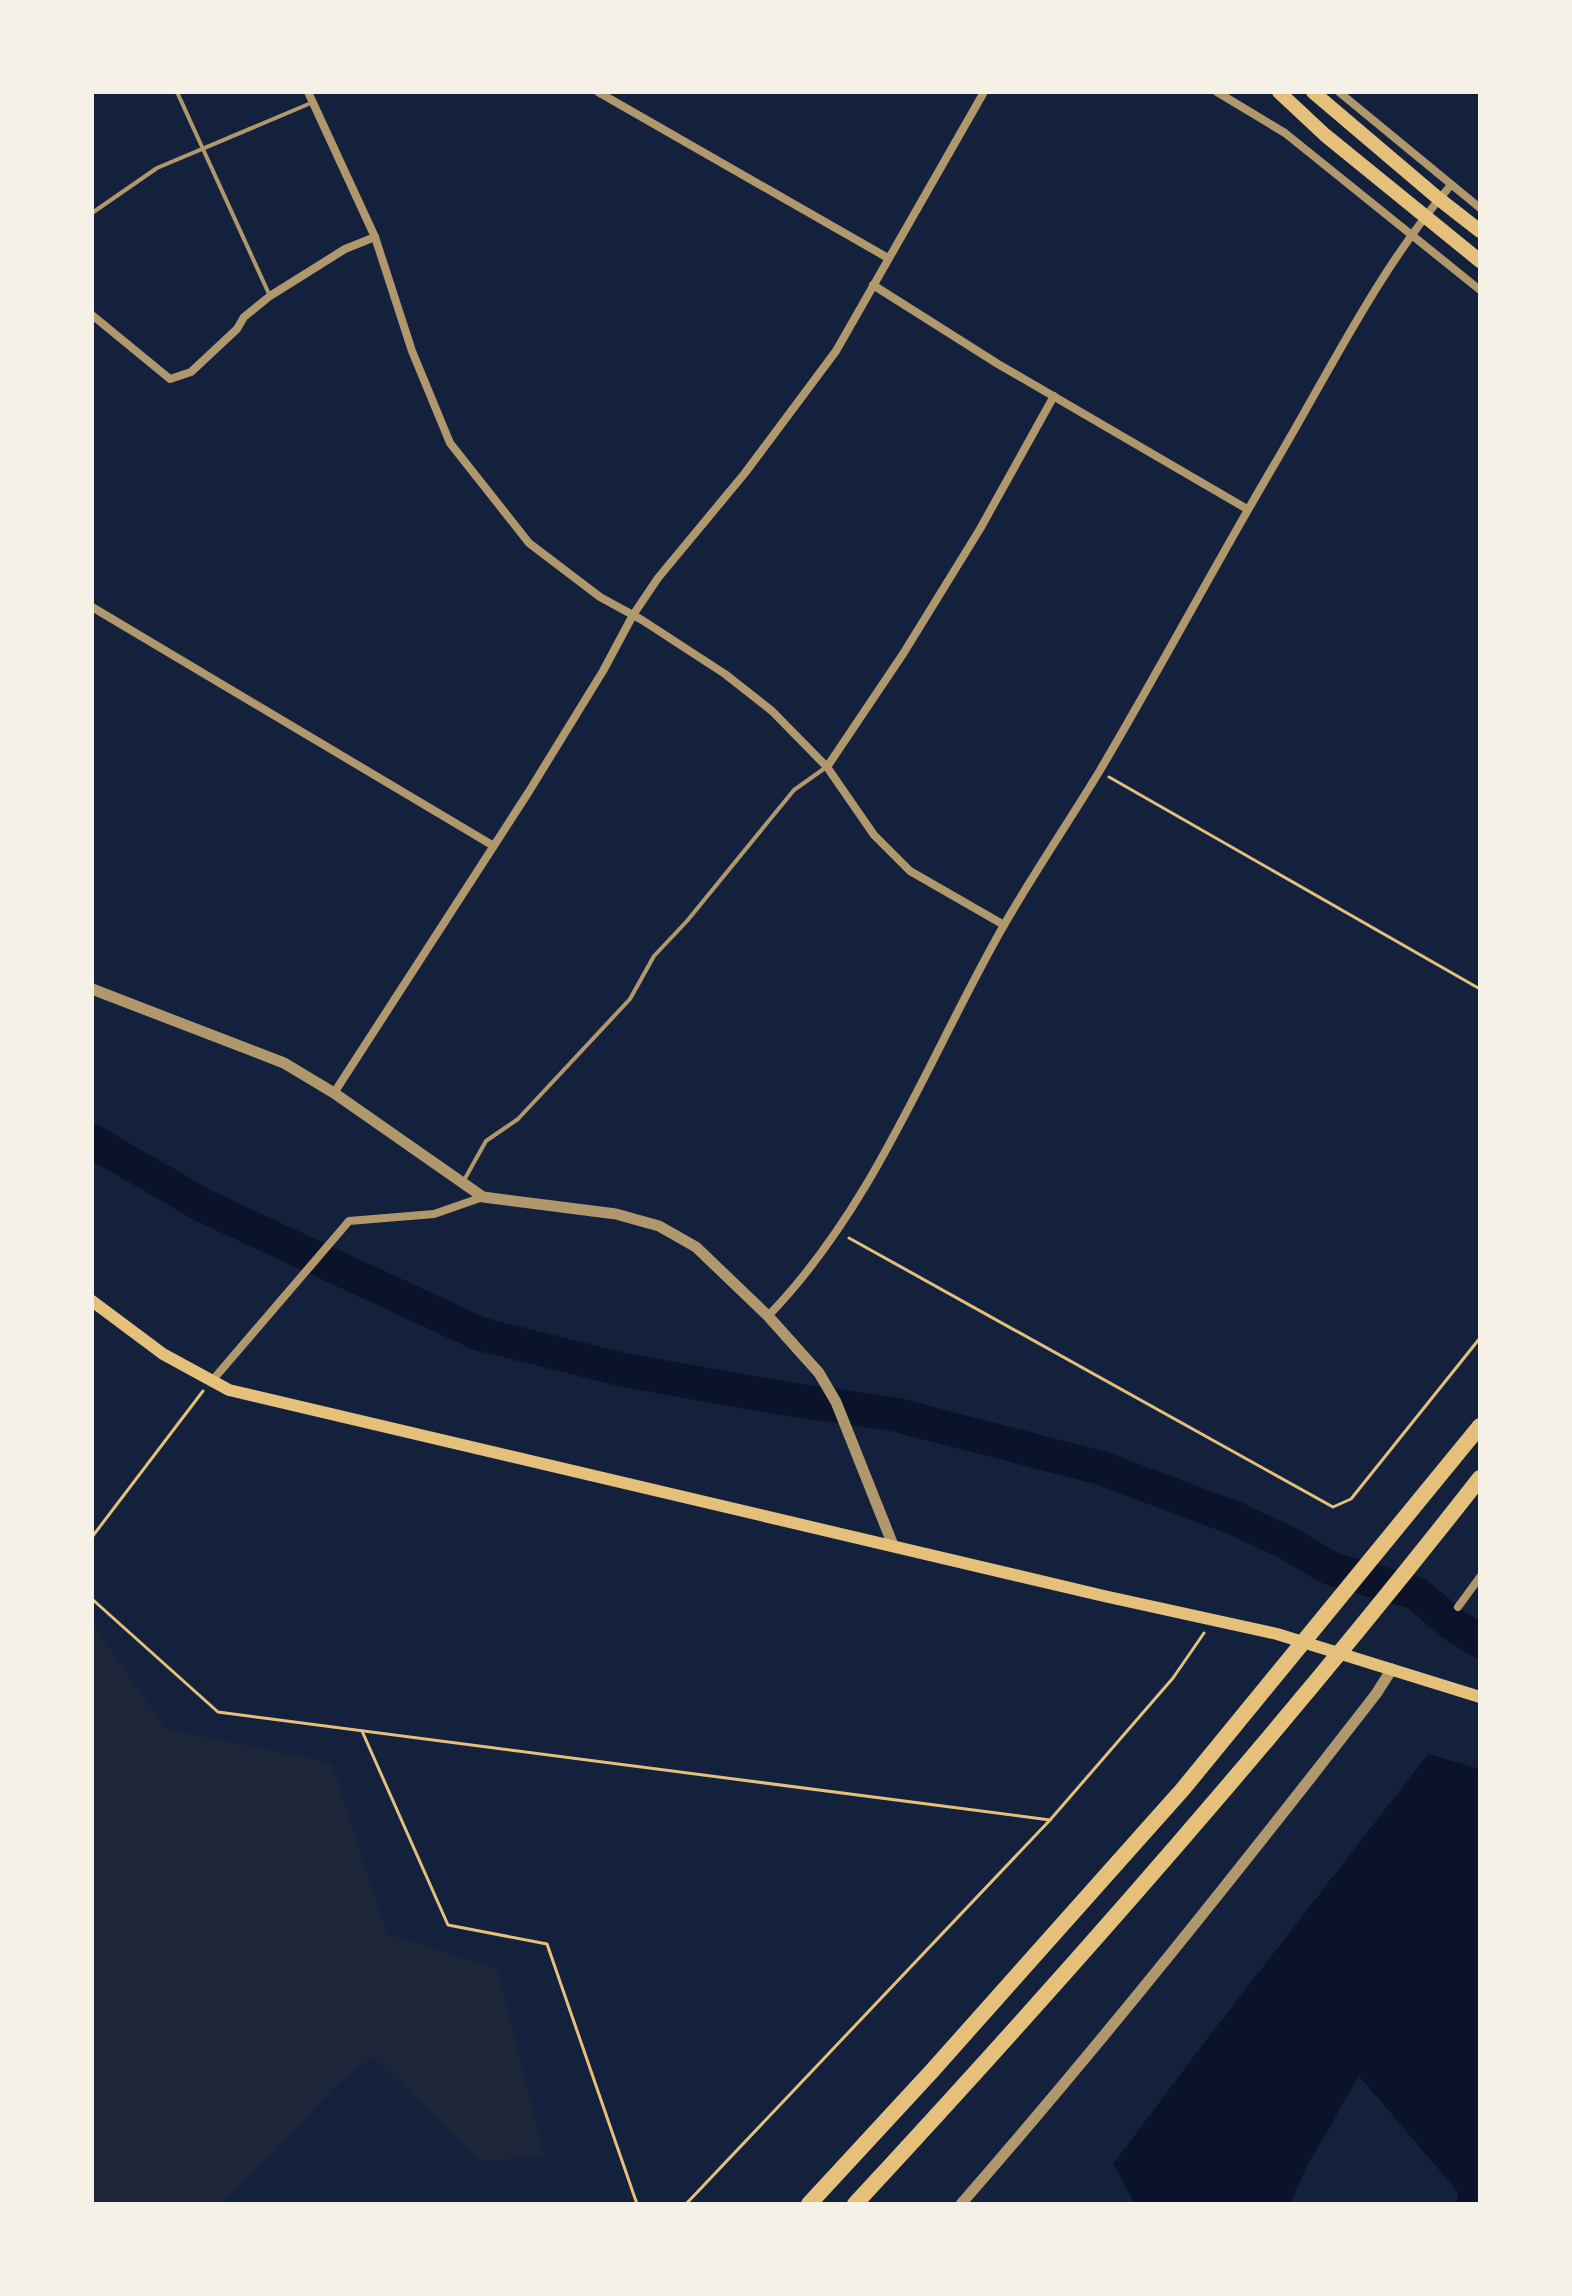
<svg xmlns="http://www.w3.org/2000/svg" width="1572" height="2296" viewBox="0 0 1572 2296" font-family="'Archivo Narrow',sans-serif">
  <rect width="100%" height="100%" fill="#14213d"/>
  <polygon fill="#1d2539" points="92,1623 166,1729 332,1763 387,1934 498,1969 545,2156 482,2161 372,2057 334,2087 281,2146 221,2204 92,2204"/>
  <polygon fill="#0b132b" points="1428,1754 1480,1769 1480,2204 1457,2204 1458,2192 1359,2076 1306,2168 1290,2204 1134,2202 1113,2164 1203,2044"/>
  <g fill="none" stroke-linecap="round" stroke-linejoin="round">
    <polyline stroke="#0b132b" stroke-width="34" points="92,1141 204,1206 480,1334 624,1370 781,1398 893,1414 1101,1468 1239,1520 1289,1544 1332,1569 1416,1593 1454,1625 1480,1641"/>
    <g stroke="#e5c07b" stroke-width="3">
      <polyline points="1109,777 1480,989"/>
      <polyline points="849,1238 1333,1507 1351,1499 1480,1338"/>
      <polyline points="92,1537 203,1391"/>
      <polyline points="92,1599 218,1712 1050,1820"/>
      <polyline points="362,1731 448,1925 547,1944 637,2204"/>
      <polyline points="686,2204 1050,1820 1173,1678 1204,1633"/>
    </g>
    <g stroke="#b1986c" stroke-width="4">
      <polyline points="177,92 269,294"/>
      <polyline points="92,213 157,168 311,103"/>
      <polyline points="463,1182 486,1141 518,1119 630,999 654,956 687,921 794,790 825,768"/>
    </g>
    <g stroke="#b1986c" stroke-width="8">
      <polyline points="308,92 375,237 412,351 450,443 529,543 600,597 642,620 725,674 772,711 827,767 874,835 910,871 1004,925"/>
      <polyline points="598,92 888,258"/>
      <polyline points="1217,92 1285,133 1480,290"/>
      <polyline points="1339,92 1480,208"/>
      <polyline points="873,285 998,364 1247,509"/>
      <polyline points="92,315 170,379 191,372 237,329 244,317 270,296 345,249 375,237"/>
      <polyline points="92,607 492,845"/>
      <polyline points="827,767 903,654 980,529 1054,396"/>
      <polyline points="334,1093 528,793 603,671 633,615 658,578 745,473 836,351 984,92"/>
      <path d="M 768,1316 C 875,1206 929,1056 1004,925 C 1034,873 1068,823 1099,772 C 1160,669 1216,563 1277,460 C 1331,368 1381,266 1451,185"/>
      <polyline points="211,1382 349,1221 434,1214 483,1197"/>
      <polyline points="1458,1607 1480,1577"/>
    </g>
    <g stroke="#b1986c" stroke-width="11">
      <polyline points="92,989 284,1063 334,1093 483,1197 616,1214 659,1226 696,1247 768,1316 819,1373 836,1402 893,1545"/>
      <path d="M 961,2204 C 1105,2039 1241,1868 1376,1694 L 1392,1669"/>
    </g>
    <polyline stroke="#e5c07b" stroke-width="12" points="92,1301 163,1354 229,1390 1104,1596 1277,1634 1480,1697"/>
    <g stroke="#e5c07b" stroke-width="14">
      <polyline points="1279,92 1325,135 1480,261"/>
      <polyline points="1313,92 1439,199 1480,231"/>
    </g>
    <g stroke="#e5c07b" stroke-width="16">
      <polyline points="809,2204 931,2072 1183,1789 1480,1426"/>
      <path d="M 855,2204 C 1072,1970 1283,1730 1480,1478"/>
    </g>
  </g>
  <rect width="1572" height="2296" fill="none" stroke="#f6f1e7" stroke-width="188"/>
</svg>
